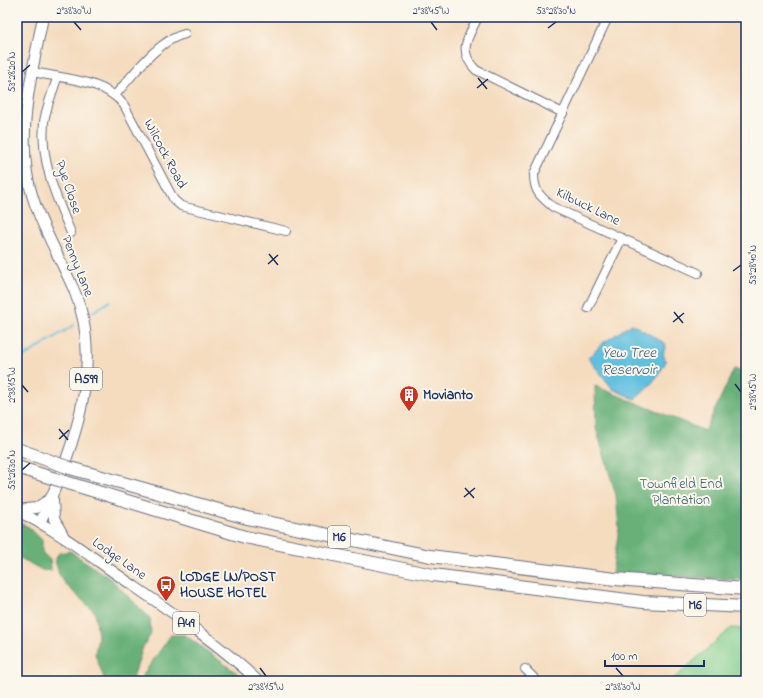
<svg xmlns="http://www.w3.org/2000/svg" width="763" height="698" viewBox="0 0 763 698" font-family="'Indie Flower',sans-serif">
  <rect width="100%" height="100%" fill="#fbf7ec"/>
  <filter id="ink" filterUnits="userSpaceOnUse"><feTurbulence type="fractalNoise" baseFrequency=".025" numOctaves="2"/><feDisplacementMap in="SourceGraphic" scale="8" xChannelSelector="R" yChannelSelector="G"/><feConvolveMatrix kernelMatrix="1 2 1 2 8 2 1 2 1" color-interpolation-filters="sRGB"/></filter>
  <filter id="wash" filterUnits="userSpaceOnUse"><feTurbulence type="fractalNoise" baseFrequency=".012" numOctaves="4" result="noise"/><feDisplacementMap in="SourceGraphic" scale="16" xChannelSelector="R" yChannelSelector="G"/><feGaussianBlur stdDeviation="0.9" result="paint"/><feColorMatrix in="noise" values="0 0 0 0 0 0 0 0 0 0 0 0 0 0 0 0 0 1.4 0 .05"/><feComposite in="paint" operator="in"/></filter>
  <g filter="url(#wash)">
    <rect width="100%" height="100%" fill="#f5dcbf"/>
    <polygon fill="#81cd8c" stroke="#4e7e75" points="731,628 746,629 746,681 671,681"/>
    <g fill="#68b078" stroke="#42706b">
      <polygon points="734,369 746,373 746,580 612,573 619,529 616,495 596,428 595,386 705,431"/>
      <polygon points="17,522 29,527 42,540 42,552 50,560 51,571 42,570 17,556"/>
      <polygon points="70,551 112,580 150,618 151,634 143,647 132,681 103,681 104,678 95,654 98,636 95,612 67,586 59,574 55,560 59,553"/>
      <polygon points="171,635 185,635 248,681 141,681 142,676"/>
    </g>
    <path fill="#60bfde" stroke="#3e779e" d="M 632,324 L 666,344 L 663,354 L 666,361 C 660,375 647,390 635,399 L 613,389 L 588,358 L 603,343 Z"/>
    <g fill="none" stroke-linecap="round" stroke-linejoin="round">
      <g stroke="#60bfde" stroke-width="2">
        <polyline points="93,312 110,301"/>
        <polyline points="17,361 74,325"/>
      </g>
    </g>
  </g>
  <g filter="url(#ink)">
    <g fill="none" stroke-linecap="round" stroke-linejoin="round">
      <g stroke="#676c80" stroke-width="10">
        <g id="minor">
          <path d="M 478,17 C 468,38 457,50 476,70 L 563,113"/>
          <path d="M 608,17 L 534,174 C 534,192 540,196 553,207 L 698,273"/>
          <path d="M 33,72 C 64,79 103,79 124,105 L 174,200 L 181,206 L 286,231"/>
          <path d="M 57,78 C 53,92 46,107 44,122 C 40,161 56,197 71,233"/>
          <path d="M 116,94 C 133,75 159,39 185,34"/>
          <polyline points="588,308 622,238"/>
          <polyline points="525,669 537,681"/>
        </g>
      </g>
      <g stroke="#676c80" stroke-width="12">
        <g id="major">
          <polyline points="53,500 54,519 63,535"/>
          <polyline points="17,510 36,508 50,499"/>
          <path d="M 17,511 C 56,529 90,556 125,580 C 170,611 218,643 258,681"/>
          <path d="M 40,523 C 72,453 106,366 74,290 C 58,253 33,213 27,173 C 19,121 33,68 43,17"/>
        </g>
      </g>
      <g stroke="#676c80" stroke-width="14">
        <g id="highway">
          <polyline points="17,449 56,463"/>
          <polyline points="17,467 52,478"/>
          <polyline points="70,468 247,518 430,556 615,579 746,589"/>
          <polyline points="65,482 245,537 433,575 643,602 746,607"/>
        </g>
      </g>
      <use href="#minor" stroke="#fff" stroke-width="8"/>
      <use href="#major" stroke="#fff" stroke-width="10"/>
      <use href="#highway" stroke="#fff" stroke-width="12"/>
      <g stroke="#676c80" stroke-width="14" stroke-linecap="butt">
        <g id="highway-bridge">
          <polyline points="56,463 70,468"/>
          <polyline points="52,478 65,482"/>
        </g>
      </g>
      <use href="#highway-bridge" stroke="#fff" stroke-width="12"/>
    </g>
  </g>
  <path fill="none" stroke="#1b2f5e" stroke-width="1.5" d="M 74,22 L 81,30M 431,22 L 437,30M 548,28 L 556,22M 22,72 L 30,65M 478,78 L 487,89M 477,88 L 488,79M 269,254 L 278,265M 268,264 L 278,255M 733,271 L 741,265M 674,312 L 683,323M 673,322 L 684,313M 735,384 L 741,392M 22,385 L 28,392M 59,429 L 68,440M 59,439 L 69,430M 22,470 L 30,463M 465,488 L 474,498M 464,497 L 475,488M 260,668 L 266,676M 616,668 L 623,676"/>
  <defs>
    <g id="building-pin" transform="scale(1)"><path d="M0 17L-7.5 6A9.5 9.5 0 1 1 7.5 6Z" fill="#c8321e" stroke="#fbf7ec"/><path d="M-4-6H4V6H1V3H-1V6H-4ZM-2.5-4.3h1.7v1.8h-1.7ZM.8-4.3h1.7v1.8H.8ZM-2.5-1h1.7V.8h-1.7ZM.8-1h1.7V.8H.8Z" fill="#fff"/></g>
    <g id="bus-pin" transform="scale(1)"><path d="M0 17L-7.5 6A9.5 9.5 0 1 1 7.5 6Z" fill="#c8321e" stroke="#fbf7ec"/><path d="M-5-6H5V4H4V6H2V4H-2V6H-4V4H-5ZM-3.5-4V0h7V-4ZM-3.5 1.2v1.5H-2V1.2ZM2 1.2v1.5H3.5V1.2Z" fill="#fff"/></g>
  </defs>
  <g fill-rule="evenodd">
    <use href="#building-pin" x="409" y="395"/>
    <use href="#bus-pin" x="166" y="585"/>
  </g>
  <g text-anchor="middle" dominant-baseline="central" stroke-width="4" stroke-linejoin="round" paint-order="stroke">
    <g fill="#fbf7ec" stroke="#5e6b89" stroke-width="1">
      <rect x="70" y="368" width="32" height="22" rx="3"/>
      <rect x="328" y="526" width="22" height="22" rx="3"/>
      <rect x="684" y="594" width="22" height="22" rx="3"/>
      <rect x="173" y="612" width="26" height="22" rx="3"/>
    </g>
    <g font-size="13" font-weight="bold" fill="#1b2f5e">
      <text x="86" y="379">A599</text>
      <text x="339" y="537">M6</text>
      <text x="695" y="605">M6</text>
      <text x="186" y="623">A49</text>
    </g>
    <g font-size="14" fill="#1b2f5e" stroke="#fbf7ec">
      <text transform="translate(165 154) rotate(62)">Wilcock Road</text>
      <text transform="translate(68 187) rotate(71)">Pye Close</text>
      <text transform="translate(588 207) rotate(26)">Kilbuck Lane</text>
      <text transform="translate(77 266) rotate(68)">Penny Lane</text>
      <text transform="translate(119 559) rotate(35)">Lodge Lane</text>
    </g>
    <g font-size="14" font-weight="bold" fill="#1b2f5e" stroke="#fbf7ec" text-anchor="start">
      <text x="423" y="395">Movianto</text>
      <text x="180" y="577">LODGE LN/POST<tspan x="180" dy="16">HOUSE HOTEL</tspan></text>
    </g>
    <g font-size="14" fill="#3a5e6c" stroke="#fbf7ec">
      <text x="681" y="484">Townfield End<tspan x="681" dy="16">Plantation</tspan></text>
    </g>
    <g font-size="15" font-style="italic" fill="#305a84" stroke="#fbf7ec">
      <text x="629" y="353">Yew Tree<tspan x="629" dy="17">Reservoir</tspan></text>
    </g>
  </g>
  <rect width="763" height="698" fill="none" stroke="#fbf7ec" stroke-width="44"/>
  <path d="M605 660v6h99v-6" fill="none" stroke="#1b2f5e" stroke-width="2"/>
  <text x="611" y="660" font-size="12" fill="#1b2f5e" stroke="#fbf7ec" stroke-width="3" paint-order="stroke">100 m</text>
  <rect x="22" y="22" width="719" height="654" fill="none" stroke="#1b2f5e" stroke-width="1.5"/>
  <g font-size="10" text-anchor="middle" fill="#1b2f5e">
    <text x="74" y="14">2°38'30"W</text>
    <text x="431" y="14">2°38'45"W</text>
    <text x="556" y="14">53°28'30"N</text>
    <text transform="translate(11 72) rotate(-90)" y="4">53°28'20"N</text>
    <text transform="translate(752 265) rotate(-90)" y="4">53°28'40"N</text>
    <text transform="translate(11 385) rotate(-90)" y="4">2°38'15"W</text>
    <text transform="translate(752 392) rotate(-90)" y="4">2°38'45"W</text>
    <text transform="translate(11 470) rotate(-90)" y="4">53°28'30"N</text>
    <text x="266" y="690">2°38'15"W</text>
    <text x="623" y="690">2°38'30"W</text>
  </g>
</svg>
